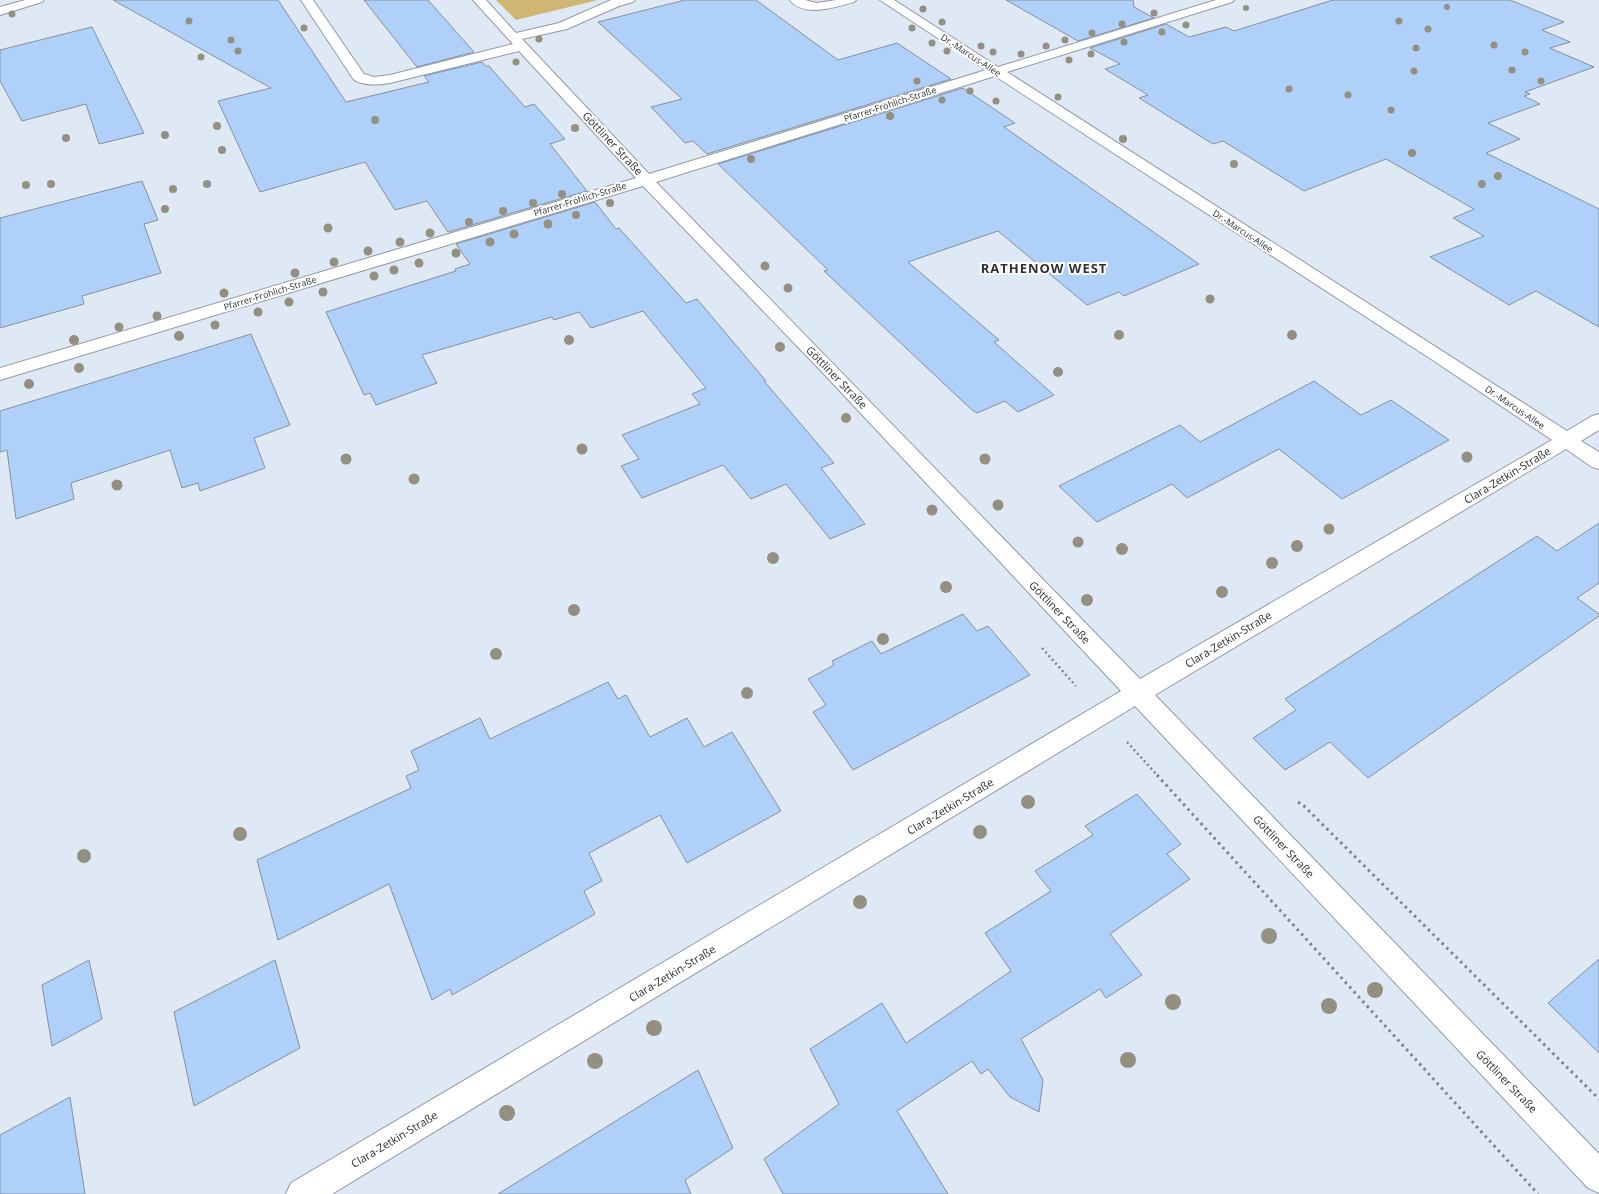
<svg xmlns="http://www.w3.org/2000/svg" width="1599" height="1194" viewBox="0 0 1599 1194" font-family="'Open Sans',sans-serif">
  <rect width="100%" height="100%" fill="#dfe9f6"/>
  <polygon fill="#cfb773" points="496,0 598,0 516,20"/>
  <g fill="#afd0f8" stroke="#87909b">
    <polygon points="113,0 278,0 346,102 429,82 424,76 482,62 486,66 489,66 525,107 534,104 565,139 550,144 587,191 448,232 427,201 395,210 365,162 260,192 218,101 271,88"/>
    <polygon points="364,0 428,0 474,52 417,67"/>
    <polygon points="685,0 756,0 838,60 897,43 951,79 707,154 693,141 685,143 651,107 682,99 598,22"/>
    <polygon points="1006,0 1133,0 1134,7 1154,18 1078,41"/>
    <polygon points="1333,0 1510,0 1564,22 1542,30 1570,42 1550,48 1594,67 1525,92 1530,94 1524,96 1540,104 1488,123 1520,139 1486,153 1599,209 1599,327 1536,291 1509,305 1430,257 1484,236 1453,218 1474,209 1386,159 1304,191 1223,141 1213,144 1139,98 1148,95 1105,69 1120,64 1090,48 1166,24 1189,37 1226,27 1234,31"/>
    <polygon points="92,27 144,133 99,144 86,104 22,121 0,81 0,50"/>
    <polygon points="963,88 1015,123 1004,127 1199,264 1124,296 1119,292 1087,305 998,231 908,262 999,340 994,342 1054,395 1018,412 1005,401 977,413 974,411 973,411 824,271 828,270 718,164"/>
    <polygon points="142,181 158,220 144,224 161,273 82,296 84,304 0,328 0,218"/>
    <polygon points="595,202 616,229 619,228 686,303 697,299 766,381 764,381 834,463 821,468 865,524 830,539 786,484 751,499 723,465 642,498 621,466 639,459 622,435 700,404 692,394 706,388 643,311 591,328 579,312 554,320 552,317 422,355 437,383 376,405 370,393 364,395 326,312 456,271 455,269 470,264 456,244"/>
    <polygon points="251,334 290,425 254,438 265,468 200,491 198,483 182,488 170,450 71,483 74,499 16,519 7,450 0,452 0,411"/>
    <polygon points="1314,381 1361,415 1391,400 1449,440 1342,499 1279,449 1187,498 1172,484 1097,522 1059,486 1180,425 1200,442"/>
    <polygon points="1599,523 1599,583 1577,598 1599,614 1599,616 1368,778 1330,742 1285,770 1253,738 1296,710 1285,699 1537,536 1557,551"/>
    <polygon points="963,614 977,631 988,626 1030,675 853,770 813,712 826,705 808,679 834,665 832,661 872,641 881,654"/>
    <polygon points="608,682 618,699 626,695 650,737 687,718 704,747 732,732 781,811 687,863 660,815 589,853 602,881 584,891 595,914 452,995 450,989 432,1000 389,884 278,940 257,860 411,788 406,776 419,770 411,751 480,718 490,739"/>
    <polygon points="1137,794 1181,844 1167,854 1190,879 1110,934 1142,975 1106,998 1100,989 1021,1039 1043,1080 1039,1112 1010,1097 988,1069 981,1074 972,1061 897,1111 948,1194 783,1194 764,1159 839,1104 810,1049 882,1003 906,1043 1011,971 985,933 1051,891 1035,871 1093,835 1085,826"/>
    <polygon points="1599,959 1599,1053 1548,1003"/>
    <polygon points="89,960 102,1019 52,1046 42,985"/>
    <polygon points="275,960 300,1048 194,1106 174,1012"/>
    <polygon points="698,1070 733,1148 685,1180 691,1194 498,1194"/>
    <polygon points="70,1097 85,1194 0,1194 0,1135"/>
  </g>
  <g fill="none" stroke-linecap="round" stroke-linejoin="round">
    <g stroke="#909aa5" stroke-width="2">
      <g id="minor">
        <polygon points="25,0 44,0 42,2 0,15 0,7"/>
        <path d="M 301,0 L 313,0 L 364,74 L 374,77 L 390,75 L 513,44 L 473,0 L 486,0 L 516,33 L 559,23 L 611,0 L 635,0 L 633,2 L 619,6 L 567,29 L 522,39 L 649,174 L 986,70 L 880,0 L 894,0 L 998,67 L 1216,0 L 1234,0 L 1232,2 L 1007,72 L 1567,431 L 1592,416 L 1599,414 L 1599,430 L 1581,441 L 1599,452 L 1599,469 L 1592,467 L 1566,449 L 1155,695 L 1599,1154 L 1599,1193 L 1588,1188 L 1135,706 L 332,1194 L 286,1194 L 291,1183 L 1121,691 L 823,373 L 643,186 L 0,380 L 0,368 L 636,178 L 519,51 L 390,83 C 377,85 366,86 354,80 ZM 995,76 L 1434,361 L 1552,440 L 1140,679 L 656,182 Z"/>
        <path d="M 790,0 L 805,0 L 816,3 L 837,0 L 856,0 L 854,2 C 837,7 803,18 790,0 Z"/>
      </g>
    </g>
    <g stroke="#7d838b" stroke-width="2.5" stroke-dasharray="2 3" stroke-linecap="butt">
      <polyline points="1042,648 1076,686"/>
      <polyline points="1127,742 1158,776"/>
    </g>
    <g stroke="#7d838b" stroke-width="3" stroke-dasharray="2.5 4" stroke-linecap="butt">
      <polyline points="1157,775 1538,1194"/>
      <polyline points="1298,802 1304,806 1599,1099"/>
    </g>
    <use href="#minor" fill="#fff" fill-rule="evenodd"/>
  </g>
  <g fill="#939082">
    <circle cx="1447" cy="7" r="3"/>
    <circle cx="1246" cy="8" r="3"/>
    <circle cx="923" cy="9" r="3.5"/>
    <circle cx="1154" cy="13" r="3.5"/>
    <circle cx="12" cy="14" r="3.5"/>
    <circle cx="189" cy="21" r="3.5"/>
    <circle cx="1399" cy="21" r="3.5"/>
    <circle cx="942" cy="22" r="3.5"/>
    <circle cx="1122" cy="24" r="3.5"/>
    <circle cx="1186" cy="25" r="3.5"/>
    <circle cx="304" cy="28" r="3.5"/>
    <circle cx="912" cy="28" r="3.5"/>
    <circle cx="1428" cy="29" r="3.5"/>
    <circle cx="1162" cy="32" r="3.5"/>
    <circle cx="1092" cy="33" r="3.5"/>
    <circle cx="539" cy="39" r="3.5"/>
    <circle cx="231" cy="40" r="3.5"/>
    <circle cx="1065" cy="40" r="3.5"/>
    <circle cx="1124" cy="42" r="3.5"/>
    <circle cx="932" cy="43" r="3.5"/>
    <circle cx="1494" cy="45" r="3.5"/>
    <circle cx="981" cy="46" r="3.5"/>
    <circle cx="1046" cy="46" r="3.5"/>
    <circle cx="1416" cy="48" r="3.5"/>
    <circle cx="238" cy="51" r="3.5"/>
    <circle cx="947" cy="51" r="3.5"/>
    <circle cx="993" cy="52" r="3.5"/>
    <circle cx="1525" cy="52" r="3.5"/>
    <circle cx="1021" cy="54" r="3.5"/>
    <circle cx="1091" cy="54" r="3.5"/>
    <circle cx="201" cy="57" r="3.5"/>
    <circle cx="1069" cy="60" r="3.5"/>
    <circle cx="516" cy="62" r="3.5"/>
    <circle cx="1512" cy="70" r="3.5"/>
    <circle cx="1414" cy="71" r="3.5"/>
    <circle cx="917" cy="81" r="3.5"/>
    <circle cx="1541" cy="81" r="3.5"/>
    <circle cx="1289" cy="89" r="3.5"/>
    <circle cx="970" cy="91" r="3.5"/>
    <circle cx="1348" cy="95" r="3.5"/>
    <circle cx="1058" cy="97" r="3.5"/>
    <circle cx="942" cy="100" r="3.5"/>
    <circle cx="996" cy="101" r="3.5"/>
    <circle cx="1391" cy="110" r="3.5"/>
    <circle cx="890" cy="116" r="4"/>
    <circle cx="375" cy="120" r="4"/>
    <circle cx="217" cy="126" r="4"/>
    <circle cx="575" cy="128" r="4"/>
    <circle cx="165" cy="135" r="4"/>
    <circle cx="66" cy="138" r="4"/>
    <circle cx="1123" cy="139" r="4"/>
    <circle cx="222" cy="150" r="4"/>
    <circle cx="1412" cy="153" r="4"/>
    <circle cx="751" cy="159" r="4"/>
    <circle cx="1234" cy="164" r="4"/>
    <circle cx="1498" cy="176" r="4"/>
    <circle cx="51" cy="184" r="4"/>
    <circle cx="207" cy="184" r="4"/>
    <circle cx="1482" cy="184" r="4"/>
    <circle cx="26" cy="185" r="4"/>
    <circle cx="173" cy="189" r="4"/>
    <circle cx="562" cy="194" r="4"/>
    <circle cx="533" cy="203" r="4"/>
    <circle cx="610" cy="203" r="4"/>
    <circle cx="165" cy="209" r="4"/>
    <circle cx="503" cy="211" r="4"/>
    <circle cx="576" cy="215" r="4"/>
    <circle cx="469" cy="222" r="4"/>
    <circle cx="548" cy="224" r="4.5"/>
    <circle cx="328" cy="228" r="4.5"/>
    <circle cx="430" cy="233" r="4.5"/>
    <circle cx="514" cy="234" r="4.5"/>
    <circle cx="400" cy="242" r="4.5"/>
    <circle cx="490" cy="242" r="4.5"/>
    <circle cx="368" cy="251" r="4.5"/>
    <circle cx="456" cy="253" r="4.5"/>
    <circle cx="334" cy="262" r="4.5"/>
    <circle cx="419" cy="263" r="4.5"/>
    <circle cx="765" cy="266" r="4.5"/>
    <circle cx="394" cy="270" r="4.5"/>
    <circle cx="295" cy="273" r="4.5"/>
    <circle cx="374" cy="276" r="4.5"/>
    <circle cx="788" cy="288" r="4.5"/>
    <circle cx="323" cy="292" r="4.5"/>
    <circle cx="224" cy="293" r="4.5"/>
    <circle cx="1210" cy="299" r="4.5"/>
    <circle cx="289" cy="302" r="4.5"/>
    <circle cx="258" cy="312" r="4.5"/>
    <circle cx="157" cy="316" r="4.5"/>
    <circle cx="215" cy="325" r="4.5"/>
    <circle cx="119" cy="327" r="4.5"/>
    <circle cx="1119" cy="335" r="5"/>
    <circle cx="1292" cy="335" r="5"/>
    <circle cx="179" cy="336" r="5"/>
    <circle cx="74" cy="340" r="5"/>
    <circle cx="569" cy="340" r="5"/>
    <circle cx="780" cy="347" r="5"/>
    <circle cx="79" cy="368" r="5"/>
    <circle cx="1058" cy="372" r="5"/>
    <circle cx="29" cy="384" r="5"/>
    <circle cx="846" cy="418" r="5"/>
    <circle cx="582" cy="449" r="5.5"/>
    <circle cx="1467" cy="457" r="5.5"/>
    <circle cx="346" cy="459" r="5.5"/>
    <circle cx="985" cy="459" r="5.5"/>
    <circle cx="414" cy="479" r="5.5"/>
    <circle cx="117" cy="485" r="5.5"/>
    <circle cx="998" cy="505" r="5.5"/>
    <circle cx="932" cy="510" r="5.5"/>
    <circle cx="1329" cy="529" r="5.5"/>
    <circle cx="1078" cy="542" r="5.5"/>
    <circle cx="1297" cy="546" r="6"/>
    <circle cx="1122" cy="549" r="6"/>
    <circle cx="773" cy="558" r="6"/>
    <circle cx="1272" cy="563" r="6"/>
    <circle cx="946" cy="587" r="6"/>
    <circle cx="1222" cy="592" r="6"/>
    <circle cx="1087" cy="600" r="6"/>
    <circle cx="574" cy="610" r="6"/>
    <circle cx="883" cy="639" r="6"/>
    <circle cx="496" cy="654" r="6"/>
    <circle cx="747" cy="693" r="6"/>
    <circle cx="1028" cy="802" r="7"/>
    <circle cx="980" cy="832" r="7"/>
    <circle cx="240" cy="834" r="7"/>
    <circle cx="84" cy="856" r="7"/>
    <circle cx="860" cy="902" r="7"/>
    <circle cx="1269" cy="936" r="8"/>
    <circle cx="1375" cy="990" r="8"/>
    <circle cx="1173" cy="1002" r="8"/>
    <circle cx="1329" cy="1006" r="8"/>
    <circle cx="654" cy="1028" r="8"/>
    <circle cx="1128" cy="1060" r="8"/>
    <circle cx="595" cy="1061" r="8"/>
    <circle cx="507" cy="1113" r="8"/>
  </g>
  <g text-anchor="middle" dominant-baseline="central" stroke-width="4" stroke-linejoin="round" paint-order="stroke">
    <g font-size="9" fill="#2c3034" stroke="#fff">
      <text transform="translate(971 55) rotate(33)">Dr.-Marcus-Allee</text>
      <text transform="translate(890 104) rotate(-18)">Pfarrer-Fröhlich-Straße</text>
      <text transform="translate(580 199) rotate(-17)">Pfarrer-Fröhlich-Straße</text>
      <text transform="translate(1243 231) rotate(33)">Dr.-Marcus-Allee</text>
      <text transform="translate(270 293) rotate(-17)">Pfarrer-Fröhlich-Straße</text>
      <text transform="translate(1515 407) rotate(34)">Dr.-Marcus-Allee</text>
    </g>
    <g font-size="11" fill="#2c3034" stroke="#fff">
      <text transform="translate(613 143) rotate(47)">Göttliner Straße</text>
      <text transform="translate(837 377) rotate(46)">Göttliner Straße</text>
      <text transform="translate(1507 475) rotate(-31)">Clara-Zetkin-Straße</text>
      <text transform="translate(1060 612) rotate(46)">Göttliner Straße</text>
      <text transform="translate(1228 639) rotate(-31)">Clara-Zetkin-Straße</text>
      <text transform="translate(950 806) rotate(-31)">Clara-Zetkin-Straße</text>
      <text transform="translate(1284 846) rotate(46)">Göttliner Straße</text>
      <text transform="translate(672 973) rotate(-31)">Clara-Zetkin-Straße</text>
      <text transform="translate(1507 1081) rotate(46)">Göttliner Straße</text>
      <text transform="translate(394 1139) rotate(-31)">Clara-Zetkin-Straße</text>
    </g>
    <g font-size="13" font-weight="bold" letter-spacing="1" fill="#2c3034" stroke="#fff">
      <text x="1044" y="268">RATHENOW WEST</text>
    </g>
  </g>
</svg>
